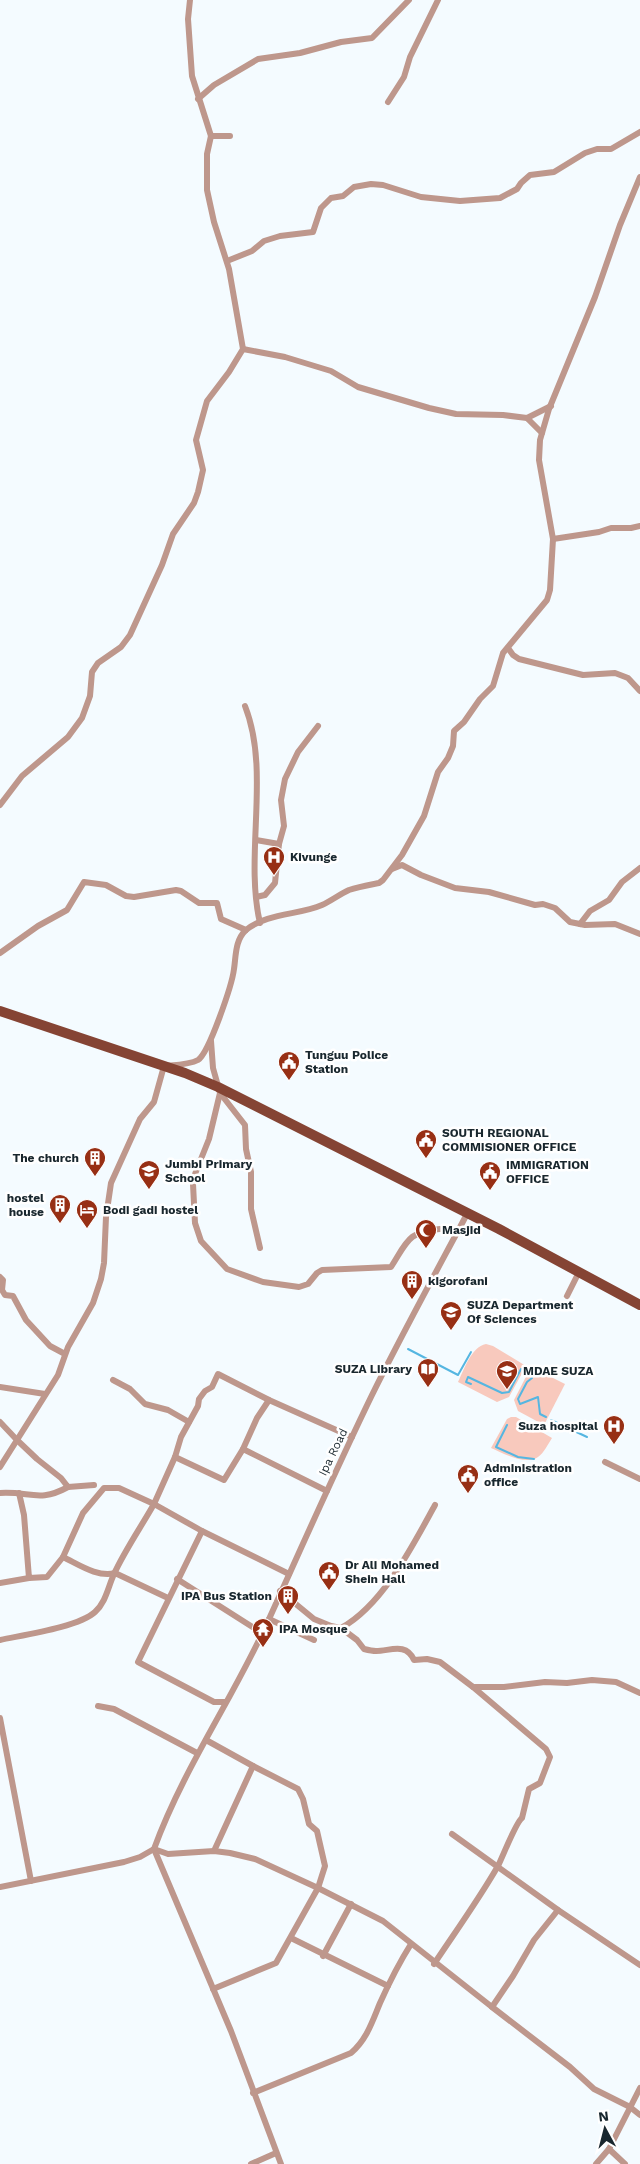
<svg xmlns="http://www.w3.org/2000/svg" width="640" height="2164" viewBox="0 0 640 2164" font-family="'Work Sans',sans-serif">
  <rect width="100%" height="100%" fill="#f4fbff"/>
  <g fill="#f8c9bd">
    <path d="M 486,1344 L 493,1346 L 526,1366 L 509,1397 L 497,1402 L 458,1382 C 464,1370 471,1347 486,1344 Z"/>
    <polygon points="531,1367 565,1384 544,1425 518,1411 514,1400"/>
    <path d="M 511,1417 L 516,1417 L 552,1438 C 548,1444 544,1453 538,1457 C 525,1466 503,1453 491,1448 L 507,1419 Z"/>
  </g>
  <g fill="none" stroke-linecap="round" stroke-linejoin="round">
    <g stroke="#55b6e1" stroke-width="2">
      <polyline points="408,1349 458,1375 471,1352"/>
      <polyline points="532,1378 527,1382 518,1399 520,1404 538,1397 540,1414 546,1417"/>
      <polyline points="471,1384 466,1382 468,1377 502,1393 509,1392 521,1369"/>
      <polyline points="551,1420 587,1437"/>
      <polyline points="507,1425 496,1447 518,1457 534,1459"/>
    </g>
    <g stroke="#be978c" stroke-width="6">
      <polyline points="190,0 188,19 192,76 211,136 230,136"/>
      <polyline points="198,99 214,85 258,59 300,53 341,42 372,38 409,0"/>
      <polyline points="388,102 404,77 410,57 438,0"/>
      <polyline points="227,261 252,251 264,241 280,236 313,232 321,208 331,198 343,196 354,187 371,184 383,185 421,197 460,201 500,198 517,189 521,183 530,175 554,172 585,153 597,149 611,149 640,132"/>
      <polyline points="243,349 285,357 331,371 358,387 429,408 456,414 503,415 527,418 542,433"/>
      <polyline points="527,418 551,406"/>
      <polyline points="553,539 599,532 611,528 631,528 640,526"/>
      <polyline points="508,648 513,655 519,659 583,675 615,673 628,678 640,691"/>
      <path d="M 245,706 C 271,772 244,855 260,923"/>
      <polyline points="0,805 22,776 68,737 82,718 90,696 92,672 98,663 121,647 130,635 162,565 173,534 194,503 198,492 203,470 196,440 207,401 229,372 243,349 229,269 214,222 207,190 207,154 211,136"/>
      <polyline points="256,840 279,844 284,826 281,800 285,779 298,752 318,726"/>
      <polyline points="392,869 402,865 421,875 455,888 489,892 535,905 543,904 555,908 570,922 585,925 615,924 640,934"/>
      <polyline points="256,897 265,895 275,883 279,844"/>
      <polyline points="580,924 590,911 609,900 622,882 640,868"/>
      <polyline points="0,953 38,926 67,910 84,882 106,885 126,896 134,897 176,890 181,891 199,903 217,903 221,919 246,930"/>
      <polyline points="211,1041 213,1068 220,1093 245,1125 246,1149 251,1172 251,1209 260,1248"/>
      <path d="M 220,1093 L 209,1139 L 195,1174 L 193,1184 L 195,1223 L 201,1241 L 227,1269 L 263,1282 L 299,1287 L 308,1284 L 317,1273 L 322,1270 L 391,1267 C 407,1242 408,1231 440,1229"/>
      <polyline points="0,1277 3,1280 2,1290 5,1295 13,1296 26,1320 50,1346 65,1354"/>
      <polyline points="567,1296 579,1272"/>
      <polyline points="113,1380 130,1389 145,1404 168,1410 189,1422"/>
      <polyline points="0,1387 45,1394"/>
      <polyline points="0,1422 17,1440 0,1467"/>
      <polyline points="243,1449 257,1418 269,1400"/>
      <polyline points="175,1457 224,1480 243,1449 327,1491"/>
      <polyline points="605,1462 640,1479"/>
      <path d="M 94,1485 L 68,1487 L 61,1478 L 37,1459 L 17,1440 L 58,1375 L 68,1347 L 93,1303 L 101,1279 L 104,1263 L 106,1217 L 111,1183 L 140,1119 L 154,1102 L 164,1066 C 174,1065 189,1065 198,1060 C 209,1053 232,985 234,969 C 236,956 235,940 246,930 C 267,913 299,915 322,905 C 331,901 340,894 349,890 C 358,887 369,885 379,883 L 383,880 L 402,855 L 424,816 L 438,772 L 448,758 L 453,746 L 454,731 L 464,722 L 480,699 L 493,686 L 503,653 L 547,600 L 550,590 L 553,539 L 539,460 L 540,440 L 549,409 L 595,297 L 620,225 L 640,177"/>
      <path d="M 0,1493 C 30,1491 39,1503 68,1487"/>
      <polyline points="19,1493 24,1515 29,1578 47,1577 63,1557 83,1513 104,1488 119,1488 154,1504 175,1457 181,1437 198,1406 199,1399 205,1391 212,1387 218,1374 269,1400 352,1437"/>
      <polyline points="202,1531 289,1574"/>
      <path d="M 63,1557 C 78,1564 98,1578 115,1573 L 168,1598"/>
      <polyline points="177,1579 262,1633"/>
      <polyline points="0,1583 29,1578"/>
      <path d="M 280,1591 L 314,1619 L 331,1626 L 341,1628 L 357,1640 L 364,1649 C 368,1650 372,1651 376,1651 C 390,1651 406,1642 414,1660 L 427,1659 L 440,1662 L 473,1687 L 504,1687 L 545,1682 L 567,1683 L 592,1680 L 616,1682 L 640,1693"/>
      <polyline points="269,1619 314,1640"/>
      <path d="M 341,1628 C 383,1605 413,1545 435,1505"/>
      <path d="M 0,1640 C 23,1635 79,1627 95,1612 C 106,1602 108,1587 114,1574 C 125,1550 141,1527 154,1504 L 202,1531 L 138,1662 L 214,1702 L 225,1702"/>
      <polyline points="98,1706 114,1709 197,1753"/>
      <polyline points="0,1718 31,1881"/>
      <polyline points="206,1740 253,1766 214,1851"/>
      <polyline points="452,1834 558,1910 640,1965"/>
      <polyline points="154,1849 168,1854 214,1851 230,1853 255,1859 318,1888 383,1921 492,2007 513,1976 534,1940 558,1910"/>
      <polyline points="154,1849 231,2031 281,2164"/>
      <path d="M 0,1887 L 124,1862 L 140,1857 L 154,1849 C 184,1767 234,1697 269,1619 C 303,1544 336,1469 372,1395 C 402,1334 435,1274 467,1214"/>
      <polyline points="291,1938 388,1986"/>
      <polyline points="323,1956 351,1904"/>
      <path d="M 434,1964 C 456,1931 479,1899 498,1866 C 503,1856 516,1822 522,1818 L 529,1789 L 540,1783 L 550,1757 L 546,1749 L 473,1687"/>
      <polyline points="213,1989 276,1963 318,1888 325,1866 317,1831 309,1824 303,1799 298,1789 253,1766"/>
      <polyline points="492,2007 570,2067 594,2089 630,2107 640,2115"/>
      <path d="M 253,2093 L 351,2053 C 367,2039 372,2022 380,2003 C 389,1983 399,1963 411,1944"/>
      <polyline points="609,2149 625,2164"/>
      <polyline points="251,2164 276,2153"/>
      <polyline points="596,2164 609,2149 640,2088"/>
    </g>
    <polyline stroke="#854434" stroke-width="10" points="0,1011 185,1073 218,1087 499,1229 640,1305"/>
  </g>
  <defs>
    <g id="hospital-pin" transform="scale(1.125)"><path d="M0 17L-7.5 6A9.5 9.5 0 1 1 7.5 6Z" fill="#972f14" stroke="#fff"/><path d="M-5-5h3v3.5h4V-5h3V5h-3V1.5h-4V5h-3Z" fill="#fff"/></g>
    <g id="civic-pin" transform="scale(1.125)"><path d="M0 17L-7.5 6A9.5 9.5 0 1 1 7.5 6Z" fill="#972f14" stroke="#fff"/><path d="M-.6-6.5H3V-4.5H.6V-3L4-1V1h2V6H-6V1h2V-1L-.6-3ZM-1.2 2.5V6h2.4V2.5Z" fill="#fff"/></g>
    <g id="building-pin" transform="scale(1.125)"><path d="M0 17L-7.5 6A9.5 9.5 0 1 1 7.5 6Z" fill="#972f14" stroke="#fff"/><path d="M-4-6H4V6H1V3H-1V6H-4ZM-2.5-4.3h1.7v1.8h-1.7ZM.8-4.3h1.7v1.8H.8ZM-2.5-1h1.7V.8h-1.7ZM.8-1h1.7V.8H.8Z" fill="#fff"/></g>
    <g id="school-pin" transform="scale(1.125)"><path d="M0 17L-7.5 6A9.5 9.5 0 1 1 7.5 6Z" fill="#972f14" stroke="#fff"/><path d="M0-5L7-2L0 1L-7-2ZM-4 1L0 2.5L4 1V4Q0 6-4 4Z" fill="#fff"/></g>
    <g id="hotel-pin" transform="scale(1.125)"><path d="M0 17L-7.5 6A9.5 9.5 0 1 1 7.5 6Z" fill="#972f14" stroke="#fff"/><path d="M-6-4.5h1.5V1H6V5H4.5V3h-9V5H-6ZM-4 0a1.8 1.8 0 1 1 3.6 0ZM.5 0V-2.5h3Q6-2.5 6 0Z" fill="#fff"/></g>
    <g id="mosque-pin" transform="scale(1.125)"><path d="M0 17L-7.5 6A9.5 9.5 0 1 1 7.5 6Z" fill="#972f14" stroke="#fff"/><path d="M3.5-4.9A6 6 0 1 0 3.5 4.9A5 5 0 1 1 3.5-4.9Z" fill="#fff"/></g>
    <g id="university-pin" transform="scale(1.125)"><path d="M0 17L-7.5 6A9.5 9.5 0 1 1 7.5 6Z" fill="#972f14" stroke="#fff"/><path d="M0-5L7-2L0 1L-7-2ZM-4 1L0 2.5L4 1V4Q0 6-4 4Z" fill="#fff"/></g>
    <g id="library-pin" transform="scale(1.125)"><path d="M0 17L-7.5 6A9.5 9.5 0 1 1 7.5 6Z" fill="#972f14" stroke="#fff"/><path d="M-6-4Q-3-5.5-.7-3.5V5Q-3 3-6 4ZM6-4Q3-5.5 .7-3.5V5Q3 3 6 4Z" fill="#fff"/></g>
    <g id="temple-pin" transform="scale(1.125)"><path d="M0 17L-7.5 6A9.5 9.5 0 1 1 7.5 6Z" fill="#972f14" stroke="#fff"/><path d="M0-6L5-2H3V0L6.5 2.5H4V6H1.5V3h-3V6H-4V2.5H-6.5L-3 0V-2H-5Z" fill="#fff"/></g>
  </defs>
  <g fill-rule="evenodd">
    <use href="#hospital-pin" x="274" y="857"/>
    <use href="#civic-pin" x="289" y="1062"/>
    <use href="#civic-pin" x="426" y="1140"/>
    <use href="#building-pin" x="95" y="1158"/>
    <use href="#school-pin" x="149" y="1171"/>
    <use href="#civic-pin" x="490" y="1172"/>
    <use href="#building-pin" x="60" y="1205"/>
    <use href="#hotel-pin" x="87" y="1210"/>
    <use href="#mosque-pin" x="426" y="1230"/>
    <use href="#building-pin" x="412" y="1281"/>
    <use href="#university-pin" x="451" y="1312"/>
    <use href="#library-pin" x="428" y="1369"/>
    <use href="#university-pin" x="507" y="1371"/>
    <use href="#hospital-pin" x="614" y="1426"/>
    <use href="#civic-pin" x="468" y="1475"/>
    <use href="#civic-pin" x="329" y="1572"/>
    <use href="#building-pin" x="288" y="1596"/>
    <use href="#temple-pin" x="263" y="1629"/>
  </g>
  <g text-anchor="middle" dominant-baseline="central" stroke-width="5" stroke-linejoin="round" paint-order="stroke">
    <g font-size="12" font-weight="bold" fill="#19272e" stroke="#fff" text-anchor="start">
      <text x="290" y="857">Kivunge</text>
      <text x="305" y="1055">Tunguu Police<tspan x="305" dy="14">Station</tspan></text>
      <text x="442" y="1133">SOUTH REGIONAL<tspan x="442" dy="14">COMMISIONER OFFICE</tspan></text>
      <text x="79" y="1158" text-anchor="end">The church</text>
      <text x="165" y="1164">Jumbi Primary<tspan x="165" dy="14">School</tspan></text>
      <text x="506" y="1165">IMMIGRATION<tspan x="506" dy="14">OFFICE</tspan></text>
      <text x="44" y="1198" text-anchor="end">hostel<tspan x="44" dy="14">house</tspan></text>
      <text x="103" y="1210">Bodi gadi hostel</text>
      <text x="442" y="1230">Masjid</text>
      <text x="428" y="1281">kigorofani</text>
      <text x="467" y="1305">SUZA Department<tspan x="467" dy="14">Of Sciences</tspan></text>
      <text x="412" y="1369" text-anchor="end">SUZA Library</text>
      <text x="523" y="1371">MDAE SUZA</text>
      <text x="598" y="1426" text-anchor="end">Suza hospital</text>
      <text x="484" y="1468">Administration<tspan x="484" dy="14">office</tspan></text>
      <text x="345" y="1565">Dr Ali Mohamed<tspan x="345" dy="14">Shein Hall</tspan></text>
      <text x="272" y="1596" text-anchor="end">IPA Bus Station</text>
      <text x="279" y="1629">IPA Mosque</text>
    </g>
    <g font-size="12" fill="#19272e" stroke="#fff">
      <text transform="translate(333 1452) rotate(-64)">Ipa Road</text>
    </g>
  </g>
  <g transform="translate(605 2129) rotate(353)" stroke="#ffffff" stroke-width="4" paint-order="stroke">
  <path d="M0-4L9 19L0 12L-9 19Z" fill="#19272e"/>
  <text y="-8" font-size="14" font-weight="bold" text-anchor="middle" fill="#19272e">N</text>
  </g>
</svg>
